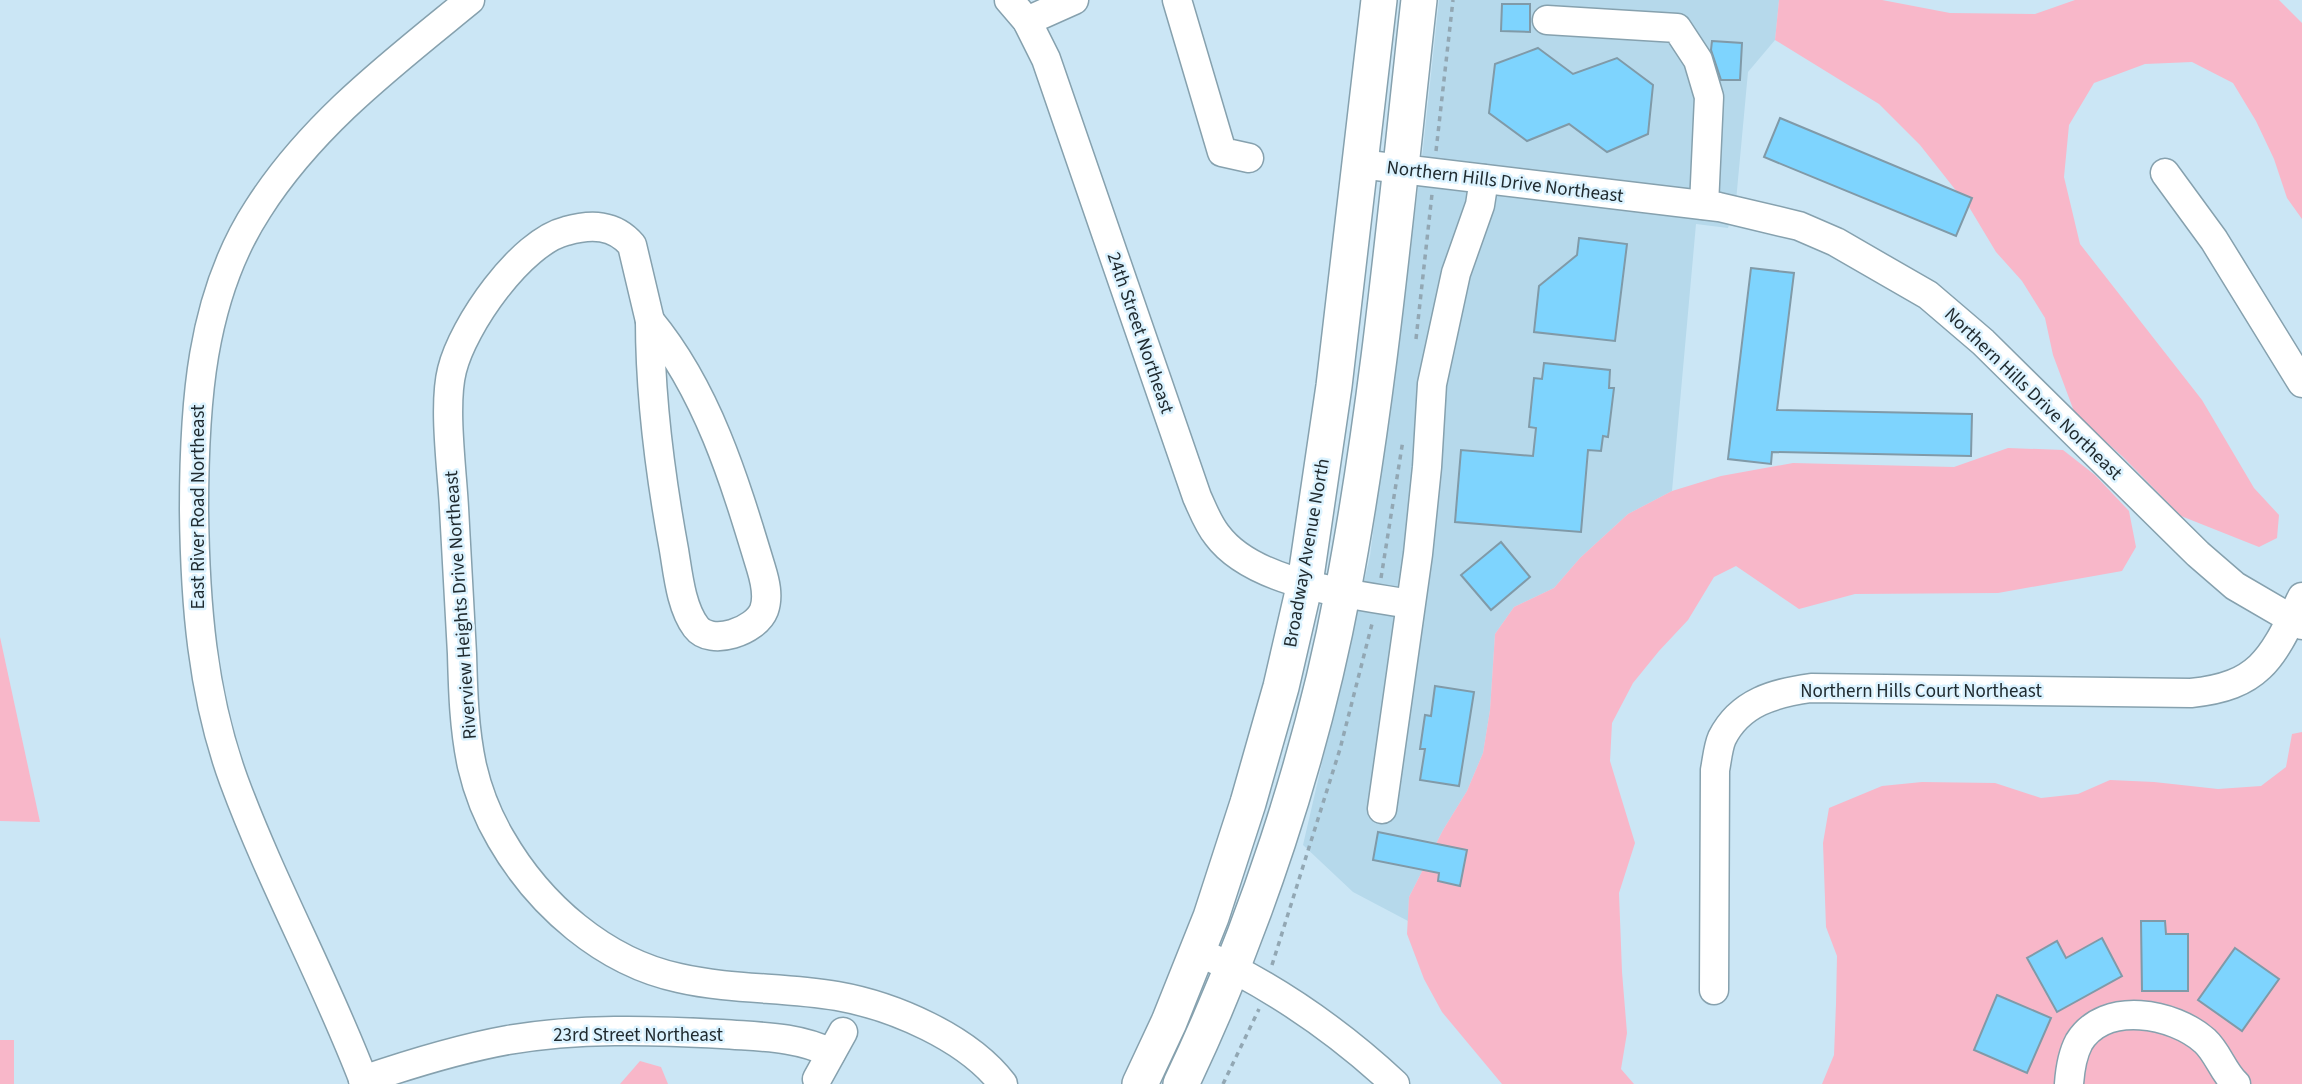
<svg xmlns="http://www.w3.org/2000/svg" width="2302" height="1084" viewBox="0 0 2302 1084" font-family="'Source Sans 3',sans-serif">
  <rect width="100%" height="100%" fill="#cbe6f5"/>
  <polygon fill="#b6d9eb" points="1439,0 1779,0 1775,40 1748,72 1736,201 1728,228 1696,224 1672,491 1628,514 1580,558 1554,588 1514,607 1495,634 1490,710 1483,753 1467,791 1443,830 1409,897 1408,921 1353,892 1303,845 1370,556 1422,158"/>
  <g fill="#f8b7c9">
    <polygon points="1779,0 1882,0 1950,13 2035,14 2075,0 2279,0 2302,23 2302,219 2287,198 2274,159 2256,121 2233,83 2192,62 2145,64 2094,83 2069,125 2064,177 2080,244 2202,400 2254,488 2279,515 2277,538 2259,547 2181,516 2123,457 2075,414 2053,355 2045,318 2022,281 1996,252 1969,207 1920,145 1879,104 1775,40"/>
    <polygon points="2008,448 2063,450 2095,475 2129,511 2136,547 2122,571 1998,593 1855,594 1799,609 1736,566 1714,577 1688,620 1659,651 1633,683 1612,723 1610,761 1635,843 1619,893 1622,972 1627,1033 1621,1069 1634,1084 1502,1084 1442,1012 1424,979 1407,934 1409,897 1443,830 1467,791 1483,753 1490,710 1495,634 1514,607 1554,588 1580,558 1628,514 1672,491 1721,476 1793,463 1954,467"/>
    <polygon points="0,637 40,822 0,821"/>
    <polygon points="2302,732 2302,1084 1822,1084 1834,1055 1836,1004 1837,956 1826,927 1823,843 1829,808 1882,786 1922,782 1995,783 2041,798 2078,794 2110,780 2154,782 2218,789 2261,786 2286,767 2292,734"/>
    <rect x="0" y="1040" width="14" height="44"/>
    <polygon points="640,1061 661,1067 668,1084 620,1084"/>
  </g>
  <g fill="#7ed4fe" stroke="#809aa8" stroke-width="2">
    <polygon points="1502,4 1530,4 1530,32 1501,31"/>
    <polygon points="1712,41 1742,43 1740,80 1721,80 1711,50"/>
    <polygon points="1538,48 1573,74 1617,58 1653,85 1648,134 1607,152 1569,124 1527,141 1489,113 1495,64"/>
    <polygon points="1780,118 1972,198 1956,236 1764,157"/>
    <polygon points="1579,238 1627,244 1615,341 1534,332 1539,286 1577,255"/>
    <polygon points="1751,268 1794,273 1777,410 1972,414 1971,456 1772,452 1771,464 1728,459"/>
    <polygon points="1544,363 1610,370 1609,388 1614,388 1608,437 1603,436 1601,451 1588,450 1581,532 1455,522 1461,450 1533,456 1536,428 1529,427 1534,378 1542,379"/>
    <polygon points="1501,542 1530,577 1491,610 1461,575"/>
    <polygon points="1435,686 1474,692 1459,786 1420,780 1425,749 1420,749 1425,715 1431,716"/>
    <polygon points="1378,832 1467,850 1460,886 1438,881 1439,873 1373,860"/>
    <polygon points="2141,921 2165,921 2166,934 2188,934 2188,991 2142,991"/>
    <polygon points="2102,938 2122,976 2057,1012 2027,958 2057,941 2066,958"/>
    <polygon points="2235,948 2279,979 2242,1031 2198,1000"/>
    <polygon points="1997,995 2051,1018 2027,1073 1974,1050"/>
  </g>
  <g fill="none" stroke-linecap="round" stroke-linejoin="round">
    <g stroke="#86a1ae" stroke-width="31">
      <g id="minor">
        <path d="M 1009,0 L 1027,21 L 1046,59 L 1197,497 C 1203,510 1208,524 1217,535 C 1254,585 1352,594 1410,604"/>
        <polyline points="1177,0 1222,152 1249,158"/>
        <polyline points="1547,20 1677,28 1698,60 1709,97 1704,205"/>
        <polyline points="1027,21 1074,0"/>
        <polyline points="1360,164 1719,207 1799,226 1836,242 1928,295 1983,342 2198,554 2235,586 2302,625"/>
        <polyline points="2165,173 2214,240 2302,383"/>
        <path d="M 650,321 L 632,245 C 614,224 591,224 566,231 C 521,242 463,325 452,370 C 443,405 452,470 454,508 C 457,557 459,605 462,654 C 463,691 464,729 472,766 C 478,792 488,817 501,839 C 539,905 604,962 679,978 C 731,990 785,987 837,996 C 894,1006 968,1038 1003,1084"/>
        <path d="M 650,321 C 708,391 735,482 761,568 C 765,581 769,596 764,610 C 756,631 711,647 696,627 C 681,607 678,574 674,550 C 660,474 650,398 650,321 Z"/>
        <polyline points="1382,809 1418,554 1427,467 1432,384 1456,273 1480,205 1484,179"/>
        <path d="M 1197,951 C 1272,985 1335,1028 1395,1084"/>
        <path d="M 1714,990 L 1715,770 C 1717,760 1718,747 1722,738 C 1740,702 1775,693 1811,688 L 2191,693 C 2262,686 2273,656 2302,597"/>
        <polyline points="817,1079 843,1032"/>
        <path d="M 363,1080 C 410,1064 458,1049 508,1040 C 578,1028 651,1030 722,1034 C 760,1037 796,1036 831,1053"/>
        <path d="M 365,1084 C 326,981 272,884 234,781 C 202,694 195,602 194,510 C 194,407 200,298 258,209 C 312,124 393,63 470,0"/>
        <path d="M 2069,1084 C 2070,1070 2072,1055 2079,1042 C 2105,1000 2174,1013 2205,1041 C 2218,1053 2223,1072 2236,1084"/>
      </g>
    </g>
    <g stroke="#86a1ae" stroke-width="38">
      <g id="major">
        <polyline points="1140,1084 1169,1022 1211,917 1248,803 1281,687 1305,583 1334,386 1379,0"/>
        <path d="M 1181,1084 C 1254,931 1312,756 1343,590 C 1380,395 1397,196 1419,0"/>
      </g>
    </g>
    <g stroke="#92a7b3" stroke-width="3.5" stroke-dasharray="5 5" stroke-linecap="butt">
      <polyline points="1436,151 1453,0"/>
      <polyline points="1416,339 1432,194"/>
      <polyline points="1381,578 1403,440"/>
      <polyline points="1272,965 1340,749 1373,620"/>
      <polyline points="1223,1084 1259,1009"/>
    </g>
    <use href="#minor" stroke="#fff" stroke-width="28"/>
    <use href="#major" stroke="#fff" stroke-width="35"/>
  </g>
  <g text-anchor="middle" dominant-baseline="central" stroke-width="5" stroke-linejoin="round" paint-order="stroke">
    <g font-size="19" fill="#202b30" stroke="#dcf3ff">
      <text transform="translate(1505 182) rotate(7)">Northern Hills Drive Northeast</text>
      <text transform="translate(1140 333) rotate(71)">24th Street Northeast</text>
      <text transform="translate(2033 394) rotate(44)">Northern Hills Drive Northeast</text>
      <text transform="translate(198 507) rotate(-90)">East River Road Northeast</text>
      <text transform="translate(1307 553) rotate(-80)">Broadway Avenue North</text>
      <text transform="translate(461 605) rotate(-94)">Riverview Heights Drive Northeast</text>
      <text x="1921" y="691">Northern Hills Court Northeast</text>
      <text x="638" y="1035">23rd Street Northeast</text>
    </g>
  </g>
</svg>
